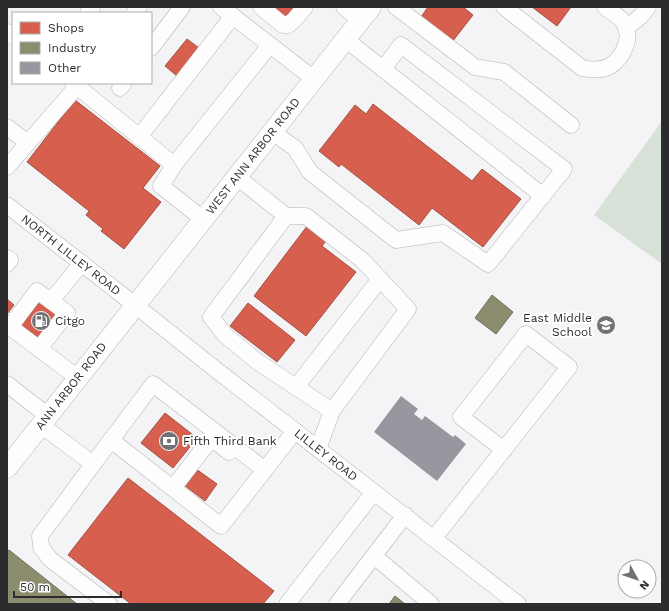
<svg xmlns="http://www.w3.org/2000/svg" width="669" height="611" viewBox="0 0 669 611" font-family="'Work Sans',sans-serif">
  <rect width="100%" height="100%" fill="#f4f4f6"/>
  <polygon fill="#d8e1d7" points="662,121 662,264 594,215"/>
  <g fill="#d6604d" stroke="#a35044">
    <polygon points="266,7 294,7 284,21"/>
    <polygon points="428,7 463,7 473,15 452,42 421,17"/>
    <polygon points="532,7 571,7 557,26"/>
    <polygon points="187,39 199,48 177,76 165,66"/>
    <polygon points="75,100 160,166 143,188 161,202 124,249 101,231 103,229 86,215 89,211 27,162"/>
    <polygon points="373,104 472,181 482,169 521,199 483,247 432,208 419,225 341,164 339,167 319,151 355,105 366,114"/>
    <polygon points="311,221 330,236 322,246 356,272 306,336 254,296"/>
    <polygon points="7,299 14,305 7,314"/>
    <polygon points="40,300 61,317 41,342 20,326"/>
    <polygon points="248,303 295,340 277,362 230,326"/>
    <polygon points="165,413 197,438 173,468 141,443"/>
    <polygon points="196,469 217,484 205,501 184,485"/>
    <polygon points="128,478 274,591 263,604 131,604 68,555"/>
  </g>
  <g fill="#8c8c6e" stroke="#6f6f5b">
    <polygon points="492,295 513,312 496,334 475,318"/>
    <polygon points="9,550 77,604 7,604 7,552"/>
    <polygon points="395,596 405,604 389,604"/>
  </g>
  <polygon fill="#97989f" points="401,396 418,409 414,414 422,420 425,416 453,437 455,435 466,444 437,481 374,432"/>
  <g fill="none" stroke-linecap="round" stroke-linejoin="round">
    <g stroke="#b3b3b4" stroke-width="17">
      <g id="minor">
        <polyline points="221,7 314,79"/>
        <polyline points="261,7 283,25 288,25 294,20 305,7"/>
        <polyline points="344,7 360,20"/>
        <polyline points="396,7 475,67 504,72 571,125"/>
        <path d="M 504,7 L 582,68 C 591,70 601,71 610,66 C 623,58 633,37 624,23 C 621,17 611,12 605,7"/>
        <polyline points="88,13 92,7"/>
        <polyline points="134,13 139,7"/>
        <polyline points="626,28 641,16 648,7"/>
        <polyline points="7,32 13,36"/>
        <polyline points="151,48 182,7"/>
        <polyline points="383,69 543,196"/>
        <polyline points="73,83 174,165 270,45"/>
        <polyline points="120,88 124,83"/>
        <polyline points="7,127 28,143"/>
        <polyline points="272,132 295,148 310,172 396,240 443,233 488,264 564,169 401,45 383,69 345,39"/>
        <polyline points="139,137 233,16"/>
        <polyline points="174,165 161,186 203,219"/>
        <polyline points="7,167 80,83"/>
        <polyline points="237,177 286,216 211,317 225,335 258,362 332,411 318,449"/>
        <polyline points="7,205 135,305 215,369 518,604"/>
        <polyline points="286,216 306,216 362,260 408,309 332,411"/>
        <polyline points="7,258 10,260 7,264"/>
        <polyline points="39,349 67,313 51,301"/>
        <polyline points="78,378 10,327 37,291 51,301 82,263"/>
        <polyline points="7,384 48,416"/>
        <polyline points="296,387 380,279"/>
        <polyline points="41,425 93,464"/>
        <polyline points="265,470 153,384 111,440 221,526 295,431"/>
        <polyline points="173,488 207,444 215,441 229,452"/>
        <polyline points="434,538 569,367 526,334 461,417 504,450"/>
        <polyline points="374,556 431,604"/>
        <polyline points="109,604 50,559 41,547 40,536 111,440"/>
        <polyline points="287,604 374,492"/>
        <polyline points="337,604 405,515"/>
      </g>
    </g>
    <g stroke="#b3b3b4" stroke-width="21">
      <polyline id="major" points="7,468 371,7"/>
    </g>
    <use href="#minor" stroke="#fdfdfe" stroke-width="16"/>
    <use href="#major" stroke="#fdfdfe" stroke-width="20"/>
  </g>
  <defs>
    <g id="fuel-disc" transform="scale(1)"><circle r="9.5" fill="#727274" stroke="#fff"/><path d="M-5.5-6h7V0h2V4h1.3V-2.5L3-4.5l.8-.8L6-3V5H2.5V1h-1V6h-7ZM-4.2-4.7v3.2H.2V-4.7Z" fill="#fff"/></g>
    <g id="school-disc" transform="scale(1)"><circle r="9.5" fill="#727274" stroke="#fff"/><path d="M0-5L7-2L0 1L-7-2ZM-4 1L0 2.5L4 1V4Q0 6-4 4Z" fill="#fff"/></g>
    <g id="bank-disc" transform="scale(1)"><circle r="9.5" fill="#727274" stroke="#fff"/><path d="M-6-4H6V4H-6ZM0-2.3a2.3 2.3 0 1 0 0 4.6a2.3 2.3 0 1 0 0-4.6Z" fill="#fff"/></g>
  </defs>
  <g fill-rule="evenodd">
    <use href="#fuel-disc" x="41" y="321"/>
    <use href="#school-disc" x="606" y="325"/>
    <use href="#bank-disc" x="169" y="441"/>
  </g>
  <g text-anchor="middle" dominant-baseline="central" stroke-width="4" stroke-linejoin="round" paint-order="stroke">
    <g font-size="12" fill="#2c2c2e" stroke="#fff">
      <text transform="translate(253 156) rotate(-52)">WEST ANN ARBOR ROAD</text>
      <text transform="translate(71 255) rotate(38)">NORTH LILLEY ROAD</text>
      <text transform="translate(71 386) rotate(-52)">ANN ARBOR ROAD</text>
      <text transform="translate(326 455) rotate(38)">LILLEY ROAD</text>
    </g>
    <g font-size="12" fill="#2c2c2e" stroke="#fff" text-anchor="start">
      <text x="592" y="318" text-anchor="end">East Middle<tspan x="592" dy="14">School</tspan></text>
      <text x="55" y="321">Citgo</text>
      <text x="183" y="441">Fifth Third Bank</text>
    </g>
  </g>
  <rect width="669" height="611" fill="none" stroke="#2c2c2e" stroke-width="16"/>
  <rect x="12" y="12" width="140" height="72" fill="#ffffff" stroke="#ababab"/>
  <rect x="20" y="22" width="20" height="12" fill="#d6604d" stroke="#ababab"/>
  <text x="48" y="32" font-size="12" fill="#2c2c2e">Shops</text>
  <rect x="20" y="42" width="20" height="12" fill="#8c8c6e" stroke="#ababab"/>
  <text x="48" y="52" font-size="12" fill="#2c2c2e">Industry</text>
  <rect x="20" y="62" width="20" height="12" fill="#97989f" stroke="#ababab"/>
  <text x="48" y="72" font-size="12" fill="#2c2c2e">Other</text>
  <g transform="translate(637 579) rotate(130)"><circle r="19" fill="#ffffff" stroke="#ababab"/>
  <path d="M0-3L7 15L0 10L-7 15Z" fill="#727274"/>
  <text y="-6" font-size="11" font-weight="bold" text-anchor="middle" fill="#2c2c2e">N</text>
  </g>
  <path d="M14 591v6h107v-6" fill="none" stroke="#2c2c2e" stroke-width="2"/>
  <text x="20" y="591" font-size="12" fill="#2c2c2e" stroke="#ffffff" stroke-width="3" paint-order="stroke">50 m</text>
</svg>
